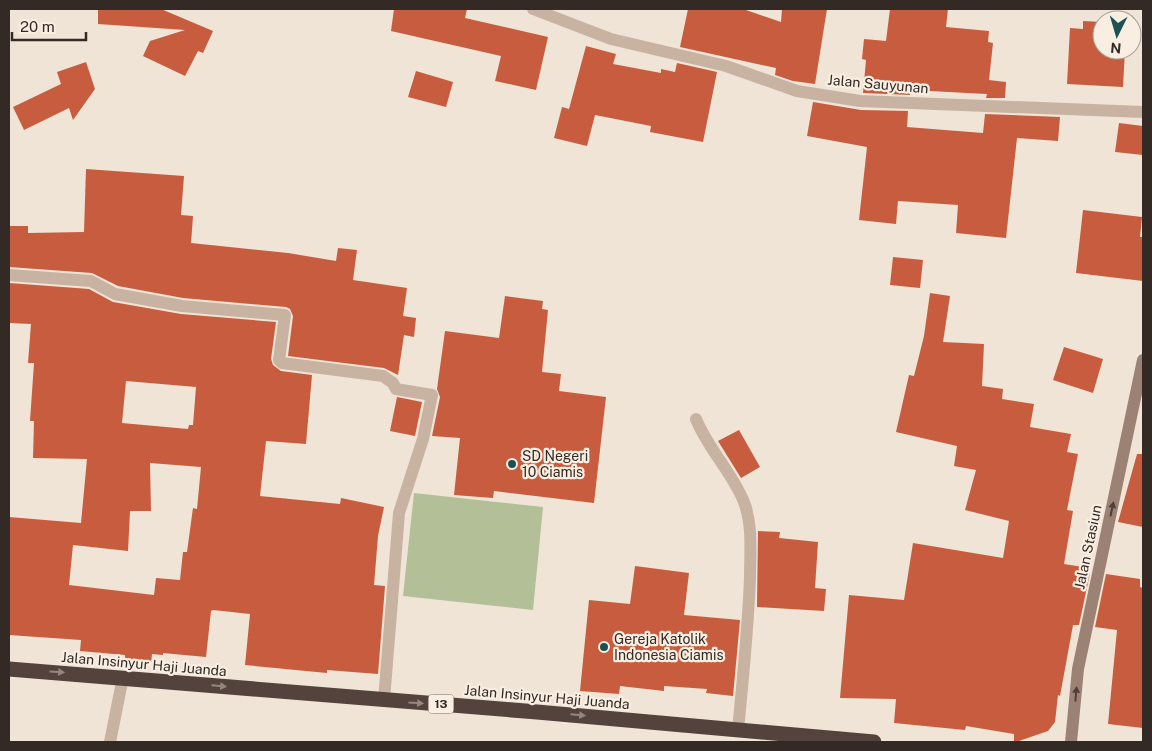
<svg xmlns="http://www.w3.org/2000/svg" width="1152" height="751" viewBox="0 0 1152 751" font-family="'Public Sans',sans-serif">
  <rect width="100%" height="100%" fill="#f0e4d6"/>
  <polygon fill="#b2bf97" points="414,493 543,507 533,610 403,596"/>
  <g fill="#c75d3e" fill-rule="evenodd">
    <polygon points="98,9 161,9 213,31 203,53 198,51 185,76 143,56 150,41 185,30 98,24"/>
    <polygon points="394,9 467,9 465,18 548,37 536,90 495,81 501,56 391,31"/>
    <polygon points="688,9 743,9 781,22 782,9 827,9 815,84 793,81 775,75 776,68 680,47"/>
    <polygon points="890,9 948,9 946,27 989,31 988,42 993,43 989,80 1006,82 1005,98 986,98 987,94 910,90 910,95 863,93 866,60 862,59 864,39 886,41"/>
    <polygon points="1083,21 1102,22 1102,50 1125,50 1123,87 1067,84 1070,28 1083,29"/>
    <polygon points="586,46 616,54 613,64 661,73 661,69 675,72 677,63 717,72 703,142 650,132 651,126 595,115 587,146 554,138 562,107 569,109"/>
    <polygon points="86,62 95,89 73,120 69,108 24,130 13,107 61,84 57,72"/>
    <polygon points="416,71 453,82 446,107 408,97"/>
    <polygon points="813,102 861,110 908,111 907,127 983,133 985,114 1060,117 1058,141 1017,138 1006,238 956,233 958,205 898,201 896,224 859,220 867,147 807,136"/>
    <polygon points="1119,123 1143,126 1143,155 1115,152"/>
    <polygon points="86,169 184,176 181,215 193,216 191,243 288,253 336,261 338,248 357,250 353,280 407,288 403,316 416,318 414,337 404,335 398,375 384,368 288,356 293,316 290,309 286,307 183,298 118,286 92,273 9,267 9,226 28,226 28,233 84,232"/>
    <polygon points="1083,210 1142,217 1140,237 1143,237 1143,281 1076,273"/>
    <polygon points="893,257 923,260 920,288 890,285"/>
    <path d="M 9,283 L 89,289 L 113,302 L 181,314 L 276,322 L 271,359 L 273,365 L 281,371 L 312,375 L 306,444 L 266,441 L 260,496 L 340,504 L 341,498 L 384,507 L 378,536 L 374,585 L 385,586 L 378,674 L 327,670 L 327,673 L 245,665 L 250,614 L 213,610 L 211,611 L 206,657 L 163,653 L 163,655 L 152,654 L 151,663 L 125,660 L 125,655 L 80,651 L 81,640 L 9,635 L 9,517 L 81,523 L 87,459 L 33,458 L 34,421 L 30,421 L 34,363 L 28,363 L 31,324 L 9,323 ZM 126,381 L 196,387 L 193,425 L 189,425 L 188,429 L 122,423 ZM 150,463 L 201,467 L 197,509 L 193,508 L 187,552 L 183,552 L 180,580 L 156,578 L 154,595 L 69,585 L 73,545 L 128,551 L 130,511 L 151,511 Z"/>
    <polygon points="930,293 950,296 943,342 984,344 982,386 1003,389 1002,399 1034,404 1030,427 1071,434 1067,452 1078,454 1067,510 1073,511 1064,564 1083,567 1082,572 1090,573 1079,625 1073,625 1060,696 1058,695 1055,722 1048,731 1016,742 1014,742 1014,734 966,726 965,730 894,723 896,699 840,698 849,595 904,600 913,543 1003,558 1009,521 965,510 976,470 954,466 957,446 896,432 909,375 914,376 924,336"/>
    <polygon points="505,296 543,301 542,309 548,310 542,372 561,374 559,391 606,397 594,503 494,491 493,498 454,495 460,438 432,436 440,397 437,389 445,331 499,338"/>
    <polygon points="1064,347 1103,359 1093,393 1053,380"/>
    <polygon points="397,397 422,402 415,436 390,431"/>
    <polygon points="739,430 760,467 741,478 718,441"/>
    <polygon points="1137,454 1143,454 1143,527 1118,522"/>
    <polygon points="758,531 780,532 779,538 818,542 815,588 826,589 824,611 757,607"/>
    <polygon points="635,566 689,573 684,615 740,620 733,696 706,693 707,689 664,686 664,691 620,686 619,694 580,691 589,600 630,604"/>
    <polygon points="1106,574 1140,579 1140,587 1143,588 1143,728 1108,724 1117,630 1095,627"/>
  </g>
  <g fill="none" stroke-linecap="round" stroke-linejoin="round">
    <g stroke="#c8b3a2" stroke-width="12">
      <polyline points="9,275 91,281 115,294 182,306 285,315 279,360 282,363 383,376 393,383 396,389 432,395 423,439 399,513 384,700"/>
      <path d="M 696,419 C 708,449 732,472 744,502 C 753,526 750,553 750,578 C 748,629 743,679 738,730"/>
      <polyline points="110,742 123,677"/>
    </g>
    <polyline stroke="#c8b3a2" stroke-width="12" points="533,9 611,39 726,66 797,91 860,101 1143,112"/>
    <polyline stroke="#9b8274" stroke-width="12" points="1071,742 1078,669 1143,360"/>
    <polyline stroke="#54433c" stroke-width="15" points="9,669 537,712 874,742"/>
  </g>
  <defs><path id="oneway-solid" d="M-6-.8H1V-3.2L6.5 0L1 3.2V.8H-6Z" transform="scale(1.25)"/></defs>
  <g fill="#4d3f39">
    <use href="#oneway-solid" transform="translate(1112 509) rotate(-78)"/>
    <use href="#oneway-solid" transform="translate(1076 694) rotate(-85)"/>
  </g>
  <g fill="#96877e">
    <use href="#oneway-solid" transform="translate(57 672) rotate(4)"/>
    <use href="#oneway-solid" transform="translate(219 686) rotate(5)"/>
    <use href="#oneway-solid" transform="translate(416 703) rotate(4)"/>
    <use href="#oneway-solid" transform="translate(578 715) rotate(5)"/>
  </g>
  <g fill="#1b5154" stroke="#f9eee2" stroke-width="2">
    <circle cx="512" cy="464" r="5"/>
    <circle cx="604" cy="647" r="5"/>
  </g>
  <g text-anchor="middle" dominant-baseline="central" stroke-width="4.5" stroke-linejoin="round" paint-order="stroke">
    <rect fill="#f9eee2" stroke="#6e645e" stroke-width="1" x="428.5" y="694.5" width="25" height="19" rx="4"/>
    <g font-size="12" font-weight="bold" fill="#332925">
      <text x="441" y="704">13</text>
    </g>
    <g font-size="14" fill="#332925" stroke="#f9eee2">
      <text transform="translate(878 84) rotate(5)">Jalan Sauyunan</text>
      <text transform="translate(1088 547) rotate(-78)">Jalan Stasiun</text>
      <text transform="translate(144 664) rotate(5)">Jalan Insinyur Haji Juanda</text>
      <text transform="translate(547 697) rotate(5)">Jalan Insinyur Haji Juanda</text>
    </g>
    <g font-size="14" fill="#332925" stroke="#f9eee2" text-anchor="start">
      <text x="522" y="456">SD Negeri<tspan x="522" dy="16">10 Ciamis</tspan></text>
      <text x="614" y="639">Gereja Katolik<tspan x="614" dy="16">Indonesia Ciamis</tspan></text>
    </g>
  </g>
  <rect width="1152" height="751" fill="none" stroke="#332925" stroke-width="20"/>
  <g transform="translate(1117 35) rotate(185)"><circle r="24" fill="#f9eee2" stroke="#aa9f96"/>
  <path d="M0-4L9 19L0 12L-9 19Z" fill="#1b5154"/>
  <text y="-8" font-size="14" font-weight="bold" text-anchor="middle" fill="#332925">N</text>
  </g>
  <path d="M12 32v8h74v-8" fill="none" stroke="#332925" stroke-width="2.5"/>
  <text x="20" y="32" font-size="15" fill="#332925" stroke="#f9eee2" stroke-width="4" paint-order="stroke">20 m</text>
</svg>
